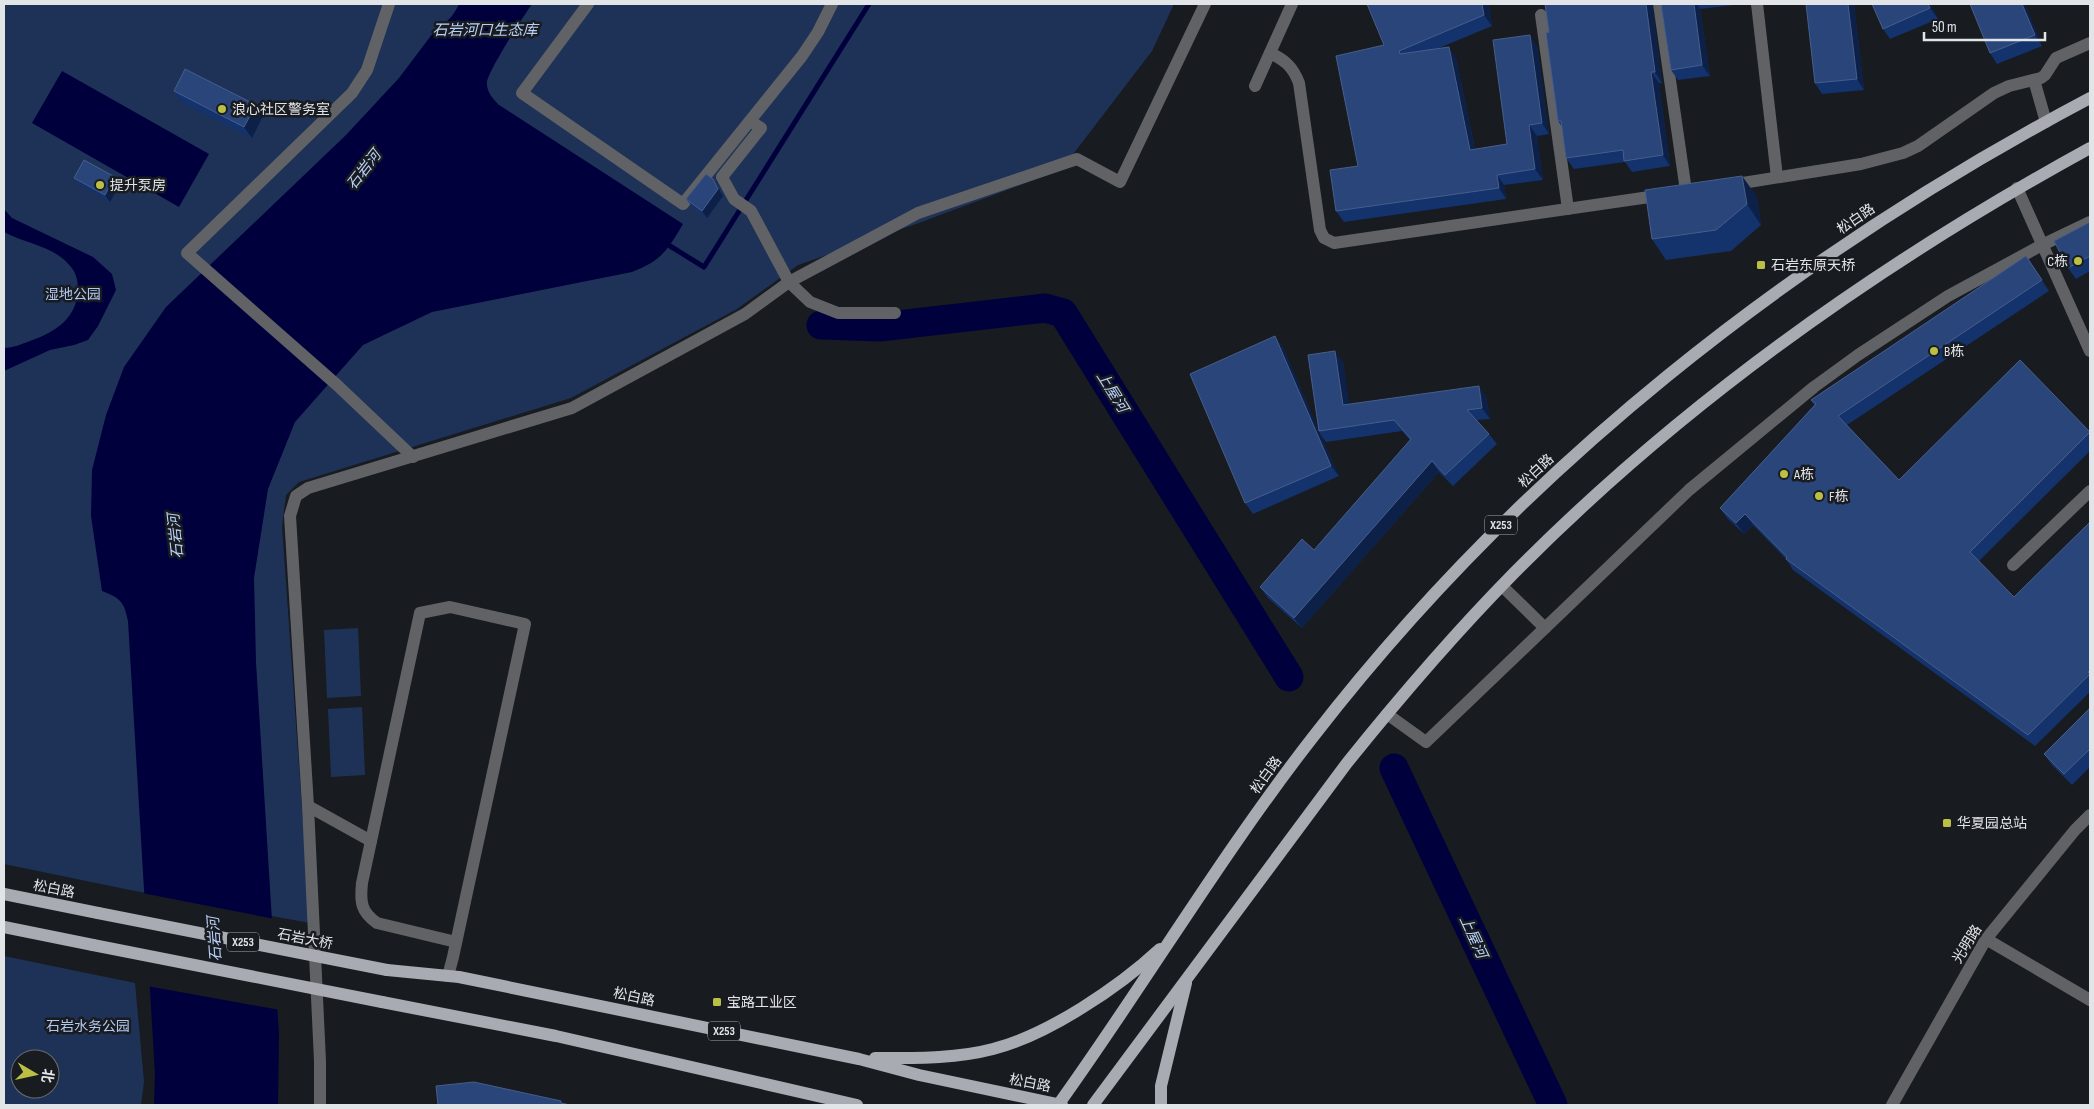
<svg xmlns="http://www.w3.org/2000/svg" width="2094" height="1109" viewBox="0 0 2094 1109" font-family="'Sofia Sans Condensed','Noto Sans SC',sans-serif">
  <rect width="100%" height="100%" fill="#181b20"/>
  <g fill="#1e3257" fill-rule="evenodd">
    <polygon points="4,4 1174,4 1152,51 1061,170 916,224 798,265 737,309 571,398 299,482 286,495 282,526 310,923 130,890 4,864"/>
    <polygon points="358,628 361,696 327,698 324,630"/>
    <polygon points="362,707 365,775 331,777 328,709"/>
    <path d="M 4,956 L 135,983 L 144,1082 L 141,1105 L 4,1105 ZM 20,1059 L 50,1059 L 50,1089 L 20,1089 Z"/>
  </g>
  <g fill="#00003d">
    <path d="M 459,4 L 532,4 C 523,17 489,69 487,82 C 486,91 493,99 499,105 L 683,224 C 667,251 662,260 632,272 L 432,312 L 363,345 L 295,422 L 268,489 L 254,578 L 256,662 L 279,1034 L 278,1105 L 154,1105 L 155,1074 L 128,621 C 124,601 120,598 102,591 L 91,516 L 92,470 L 106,415 L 124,367 L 166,307 L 346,135 L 399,78 L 436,29 C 447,23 454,15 459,4 Z"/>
    <polygon points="62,71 209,154 179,207 32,123"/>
    <path d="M 4,209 L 12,218 L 93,257 L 112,274 L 116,290 L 98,326 L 88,340 L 74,345 L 50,350 L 4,371 L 4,348 C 13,348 22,344 30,341 C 55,332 77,319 78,289 C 78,281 76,273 71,267 C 55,246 26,244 4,232 Z"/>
  </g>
  <polygon fill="#181b20" points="142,893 275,919 280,1010 147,986"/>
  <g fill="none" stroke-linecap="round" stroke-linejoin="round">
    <polyline stroke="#00003d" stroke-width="5" points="670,246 704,267 869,4"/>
    <g stroke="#00003d" stroke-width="29">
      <polyline points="821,325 880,327 1045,308 1063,313 1289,677"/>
      <polyline points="1394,768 1553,1105"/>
    </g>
    <g stroke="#616265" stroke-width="12">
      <polyline points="389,4 367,70 352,93 187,253 337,385 413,457"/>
      <polyline points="588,4 522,93 683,204 802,56 818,32 832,4"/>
      <polyline points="1659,4 1686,191"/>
      <polyline points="1757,4 1777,177"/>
      <polyline points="1541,15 1568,209"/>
      <path d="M 1270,53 C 1285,60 1293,67 1299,83 L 1320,230 L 1324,238 L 1334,243 L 1663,195"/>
      <polyline points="2034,80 2046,122"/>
      <polyline points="1255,86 1292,4"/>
      <polyline points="750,121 761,128 722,177 734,199 751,211 789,282 810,302 838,313 895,313"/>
      <polyline points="1730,185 1861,164 1903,153 1918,146 1994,93 2009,86 2041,78 2045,75 2056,58 2090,43"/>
      <polyline points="2017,188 2090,351"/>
      <polyline points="2013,565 2090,491"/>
      <polyline points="1502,586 1545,628"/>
      <polyline points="1387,714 1426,742 1689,490 1814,387 1858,355 1948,296 2042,245 2090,222"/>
      <polyline points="308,806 371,841"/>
      <polyline points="1986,939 2090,1000"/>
      <path d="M 448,976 L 453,957 L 525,624 L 450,607 L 420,613 L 362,883 C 360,902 361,912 377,923 L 456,942"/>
      <polyline points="320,1105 320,1061 308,806 290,516 296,496 308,488 572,408 745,314 789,282 918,213 1077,159 1120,182 1205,4"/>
      <polyline points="1892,1105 1986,939 2075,830 2090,815"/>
    </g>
    <g stroke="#a8abb1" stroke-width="12">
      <polyline points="4,894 98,913"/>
      <polyline points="4,927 93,945"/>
      <polyline points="387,970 459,977 859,1059 919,1075 1062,1105"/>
      <polyline points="382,1002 556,1036 857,1105"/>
      <path d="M 875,1058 C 914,1058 955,1059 993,1049 C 1048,1035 1119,987 1160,949"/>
      <path d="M 1058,1105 C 1145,984 1221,855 1313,737 C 1520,469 1791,256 2090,98"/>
      <path d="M 1093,1105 L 1347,763 C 1400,697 1455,633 1514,573 C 1683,402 1880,263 2090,148"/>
      <polyline points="1161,1105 1161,1086 1186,983"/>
    </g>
    <g stroke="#a8abb1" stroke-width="12">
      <polyline points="98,913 387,970"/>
      <polyline points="93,945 382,1002"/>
    </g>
  </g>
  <g fill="#14326c">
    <polygon points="1489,4 1492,26 1439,48 1456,58 1475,149 1507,144 1537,46 1549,134 1537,136 1543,180 1504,185 1506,199 1344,222 1336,211 1358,166 1384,45"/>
    <polygon points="1652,4 1662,83 1659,83 1670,166 1632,172 1625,162 1574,169 1566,158 1562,127 1558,121 1549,32"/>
    <polygon points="1661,4 1743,4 1700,9 1710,76 1678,80 1671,70"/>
    <polygon points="1806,4 1854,4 1864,90 1822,94 1815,83"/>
    <polygon points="1931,4 1938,19 1890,39 1883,29"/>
    <polygon points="2025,4 2042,46 1997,64 1990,53"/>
    <polygon points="174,91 256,105 263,116 252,138 181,102"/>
    <polygon points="1742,176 1757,197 1761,225 1731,251 1666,260 1652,239"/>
    <polygon points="74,178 120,184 110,202 80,185"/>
    <polygon points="718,186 723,196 707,218 692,206 686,199"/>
    <polygon points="2090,222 2090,271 2076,279 2068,268"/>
    <polygon points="2026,256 2049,291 1847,425 1899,480 2090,432 2090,451 1979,561 2014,597 2090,522 2090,692 2035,746 1793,570 1786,559 1753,525 1744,534 1727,518 1720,508 1814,405 1811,400"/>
    <polygon points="1283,347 1318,429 1343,362 1349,405 1486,397 1490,419 1477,420 1489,434 1497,444 1453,486 1439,472 1302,628 1268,598 1260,587 1314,550 1410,440 1402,431 1326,442 1320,434 1339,476 1253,514 1245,503"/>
    <polygon points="2090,708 2090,767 2072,785 2052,765 2044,754"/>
  </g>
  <g fill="#0c2048">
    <polygon points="1482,4 1489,4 1492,26 1484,15"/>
    <polygon points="1646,4 1652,4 1662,83 1655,72"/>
    <polygon points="1694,4 1697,4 1700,9 1710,76 1702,65"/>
    <polygon points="1848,4 1854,4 1864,90 1857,79"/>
    <polygon points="1928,4 1931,4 1938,19 1930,8"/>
    <polygon points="2022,4 2025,4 2042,46 2035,35"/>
    <polygon points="1530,35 1537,46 1549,134 1542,123"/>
    <polygon points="1449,47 1456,58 1477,160 1470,150"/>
    <polygon points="1651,72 1659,83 1670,166 1663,155"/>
    <polygon points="256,105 263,116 252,138 244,127"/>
    <polygon points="1529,125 1537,136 1543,180 1535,169"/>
    <polygon points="1497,175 1504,185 1506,199 1499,188"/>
    <polygon points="1742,176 1757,197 1761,225 1747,204"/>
    <polygon points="115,177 120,184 110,202 105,195"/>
    <polygon points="713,179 723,196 707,218 702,211"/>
    <polygon points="1275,336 1283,347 1319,431 1339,476 1331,466"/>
    <polygon points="1335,351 1343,362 1351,416 1343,405"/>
    <polygon points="1479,386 1486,397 1490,419 1482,408"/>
    <polygon points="1432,461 1439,472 1302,628 1294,618"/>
    <polygon points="1745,514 1753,525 1744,534 1736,523"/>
  </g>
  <g fill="#2a457a" stroke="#475e8b">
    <polygon points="1367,4 1482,4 1484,15 1399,51 1400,54 1449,47 1470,150 1507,144 1493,40 1530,35 1542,123 1529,125 1535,169 1497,175 1499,188 1336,211 1330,170 1358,166 1336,56 1384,45"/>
    <polygon points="1545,4 1646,4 1655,72 1651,72 1663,155 1624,161 1623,150 1566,158 1561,121 1558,121 1546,33 1549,32"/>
    <polygon points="1661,4 1694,4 1702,65 1671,70"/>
    <polygon points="1806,4 1848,4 1857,79 1815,83"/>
    <polygon points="1872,4 1928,4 1930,8 1883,29"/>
    <polygon points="1970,4 2022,4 2035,35 1990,53"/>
    <polygon points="185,69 256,105 244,127 174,91"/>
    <polygon points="84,160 115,177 105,195 74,178"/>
    <polygon points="706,174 713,179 718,189 702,211 686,199"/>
    <polygon points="1742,176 1747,204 1716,230 1652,239 1645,190"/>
    <polygon points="2090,222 2090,256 2068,268 2054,241"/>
    <polygon points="2026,256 2042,280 1838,416 1899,480 2020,360 2090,432 1970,552 2014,597 2090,522 2090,670 2088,672 2090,674 2028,735 1786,559 1787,557 1745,514 1736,523 1720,508 1816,404 1811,400"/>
    <polygon points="1275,336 1331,466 1245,503 1190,374"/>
    <polygon points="1335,351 1343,405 1479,386 1482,408 1467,410 1489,434 1445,475 1432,461 1294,618 1260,587 1302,539 1314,550 1411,439 1394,420 1319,431 1308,355"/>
    <polygon points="2090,708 2090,749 2064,774 2044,754"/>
    <polygon points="474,1082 561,1101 561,1103 570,1105 438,1105 436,1086"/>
  </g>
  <g fill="#bbc044" stroke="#181b20" stroke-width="2">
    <circle cx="222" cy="109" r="5"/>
    <circle cx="100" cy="185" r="5"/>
    <circle cx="2078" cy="261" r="5"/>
    <rect x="1756" y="260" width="10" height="10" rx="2.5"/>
    <circle cx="1934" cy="351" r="5"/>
    <circle cx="1784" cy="474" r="5"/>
    <circle cx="1819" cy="496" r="5"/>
    <rect x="1942" y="818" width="10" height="10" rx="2.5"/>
    <rect x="712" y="997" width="10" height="10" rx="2.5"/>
  </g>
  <g text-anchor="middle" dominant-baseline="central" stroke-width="5" stroke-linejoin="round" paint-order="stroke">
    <g fill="#181b20" stroke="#a5a8ac" stroke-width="1">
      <rect x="1485" y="515.5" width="32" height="19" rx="4"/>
      <rect x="227" y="932.5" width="32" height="19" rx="4"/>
      <rect x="708" y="1021.5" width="32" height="19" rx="4"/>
    </g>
    <g font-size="12" font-weight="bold" fill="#e2e5e8">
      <text x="1501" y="525">X253</text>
      <text x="243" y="942">X253</text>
      <text x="724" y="1031">X253</text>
    </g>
    <g font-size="14" fill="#e2e5e8" stroke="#181b20" text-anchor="start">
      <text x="232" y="109">浪心社区警务室</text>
      <text x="110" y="185">提升泵房</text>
      <text x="2068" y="261" text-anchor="end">C栋</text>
      <text x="1771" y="265">石岩东原天桥</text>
      <text x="1944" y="351">B栋</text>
      <text x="1794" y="474">A栋</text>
      <text x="1829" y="496">F栋</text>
      <text x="1957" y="823">华夏园总站</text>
      <text x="727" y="1002">宝路工业区</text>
    </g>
    <g font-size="14" fill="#e2e5e8" stroke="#181b20">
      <text transform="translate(1856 219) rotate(-34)">松白路</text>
      <text transform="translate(1536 471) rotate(-43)">松白路</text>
      <text transform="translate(1266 775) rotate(-54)">松白路</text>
      <text transform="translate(54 889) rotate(11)">松白路</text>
      <text transform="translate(305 939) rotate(11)">石岩大桥</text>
      <text transform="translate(1967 944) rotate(-58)">光明路</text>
      <text transform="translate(634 997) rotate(12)">松白路</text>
      <text transform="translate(1030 1083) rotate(11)">松白路</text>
    </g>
    <g font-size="14" fill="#b2c8ee" stroke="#181b20">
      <text x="73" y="294">湿地公园</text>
      <text x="88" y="1026">石岩水务公园</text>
    </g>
    <g font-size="15" font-style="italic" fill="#b9d0f6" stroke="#181b20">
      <text x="485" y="30">石岩河口生态库</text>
      <text transform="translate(364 170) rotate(-52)">石岩河</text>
      <text transform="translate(1112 392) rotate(58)">上屋河</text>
      <text transform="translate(176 536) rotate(-96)">石岩河</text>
      <text transform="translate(1473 937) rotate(65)">上屋河</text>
      <text transform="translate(215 939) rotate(-94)">石岩河</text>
    </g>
  </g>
  <rect width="2094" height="1109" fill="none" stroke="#e2e5e8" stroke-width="10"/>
  <g transform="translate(35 1074) rotate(99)"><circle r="24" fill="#181b20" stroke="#696c70"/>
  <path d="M0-4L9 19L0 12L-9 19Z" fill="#bbc044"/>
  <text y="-8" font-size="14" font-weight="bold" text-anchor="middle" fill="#e2e5e8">北</text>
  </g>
  <path d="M1924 32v8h121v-8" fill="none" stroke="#e2e5e8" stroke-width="2.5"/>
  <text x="1932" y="32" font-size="15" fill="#e2e5e8" stroke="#181b20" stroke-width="4" paint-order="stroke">50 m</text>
</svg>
